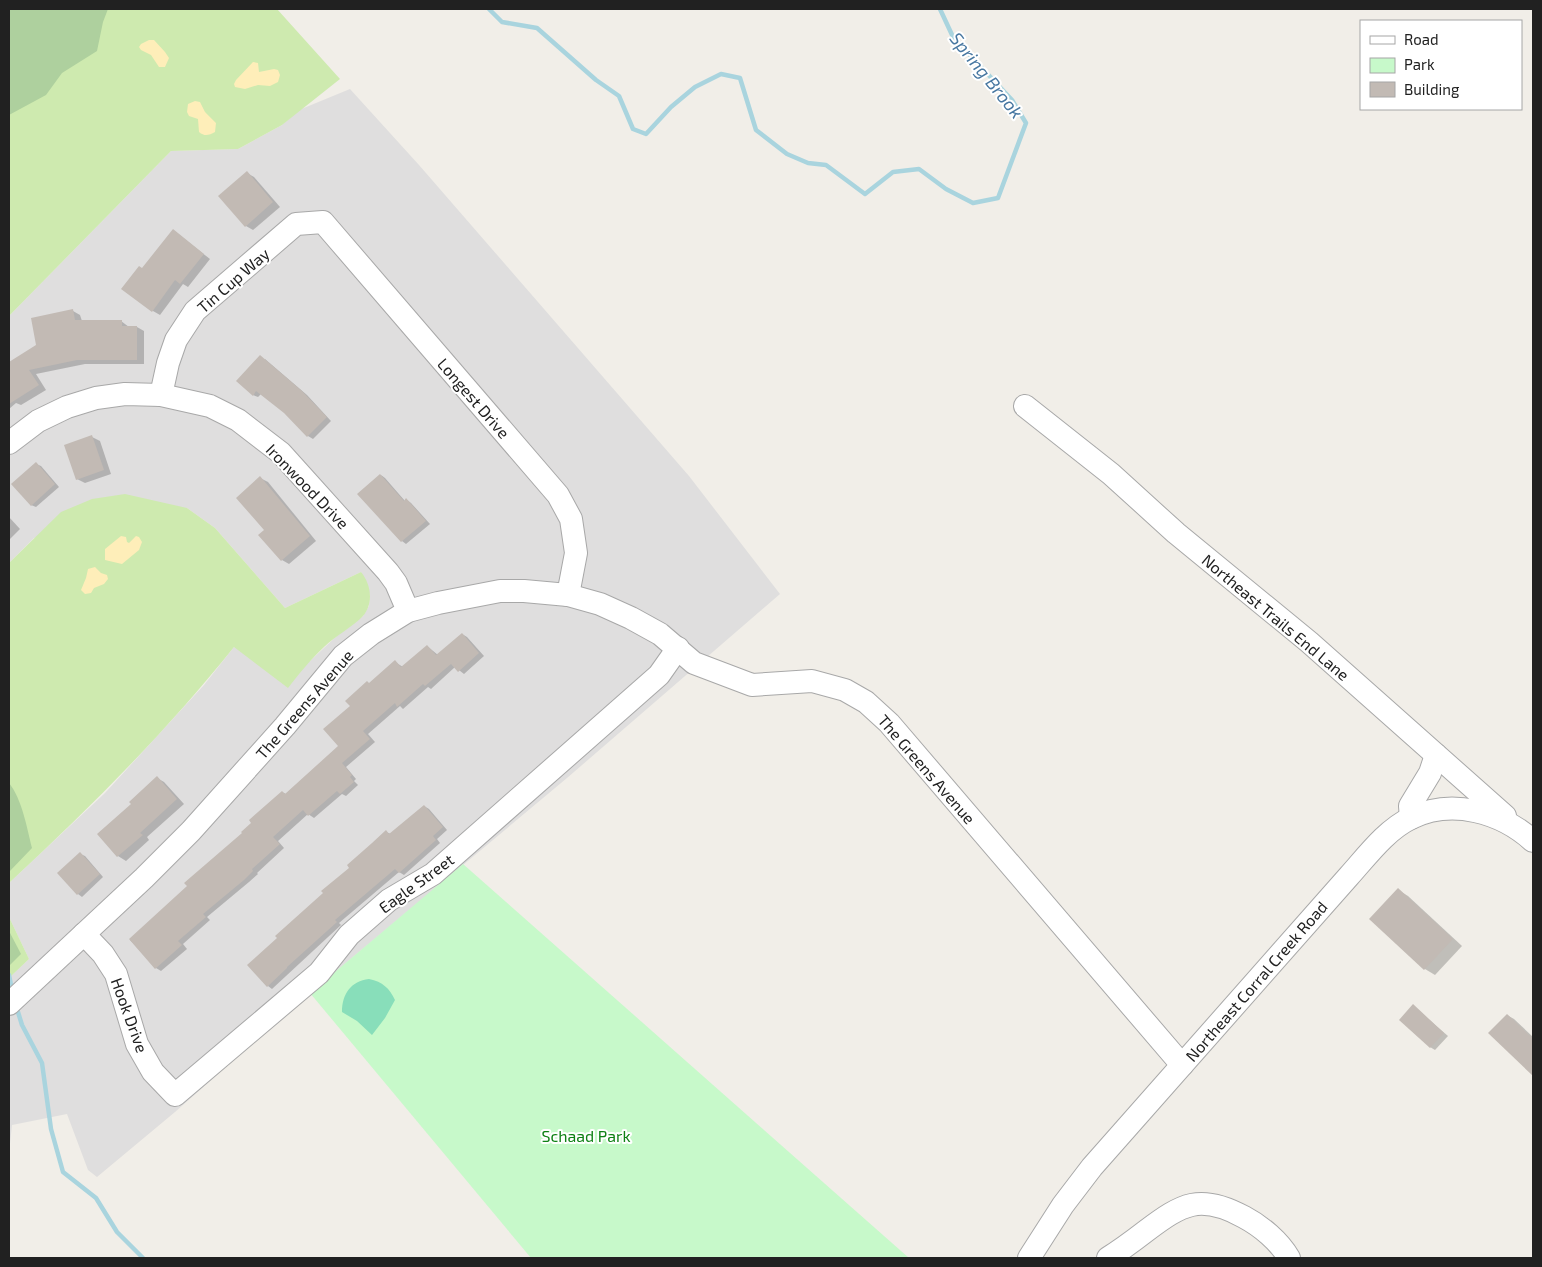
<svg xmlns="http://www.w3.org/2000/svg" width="1542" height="1267" viewBox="0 0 1542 1267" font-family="'Exo 2',sans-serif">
  <rect width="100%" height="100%" fill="#f1eee8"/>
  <polygon fill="#dfdede" points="350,89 419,165 689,476 780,594 567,778 310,993 175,1112 97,1177 88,1170 67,1114 12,1125 9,1153 9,978 29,959 9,917 9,883 105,793 204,685 234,647 310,661 340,633 363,616 369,606 370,595 361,572 285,608 215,528 187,508 34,538 9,563 9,316 171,151 238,149 282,125 299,110"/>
  <g fill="#ceeaaf">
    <polygon points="9,9 277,9 340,79 282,125 238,149 171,151 9,316"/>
    <path d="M 125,494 L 187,508 L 215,528 L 285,608 L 361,572 C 371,584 374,603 363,616 C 354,626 335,636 324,647 C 310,660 299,674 288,688 L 234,647 C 164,734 90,808 9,883 L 9,563 L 61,512 L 92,499 Z"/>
    <polygon points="9,917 29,959 9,978"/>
  </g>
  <g fill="#aed09e">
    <polygon points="9,9 108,9 103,22 97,51 62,73 46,95 9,115"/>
    <path d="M 9,783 C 22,799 27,828 32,848 L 9,872 Z"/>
    <polygon points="9,931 21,954 9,966"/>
  </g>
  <g fill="#feeeb9">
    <polygon points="149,40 154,40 165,52 169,58 165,67 159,67 151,55 141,50 139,47 141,44"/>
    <polygon points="253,62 258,63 259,72 274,69 278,70 280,75 278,82 270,86 258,85 245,89 235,87 234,84 236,80"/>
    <path d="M 195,101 L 200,102 L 205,112 L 216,123 L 215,132 C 209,135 205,137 199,132 L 198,119 L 189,116 L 187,112 L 188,104 Z"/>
    <polygon points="121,536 126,537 127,542 129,543 136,536 139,537 142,542 139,550 122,564 105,560 105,549"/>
    <polygon points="95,567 101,573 107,575 108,579 104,584 94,588 91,593 85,594 81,590 86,578 88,569"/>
  </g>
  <polygon fill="#c7f9ca" points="463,864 909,1258 531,1258 310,993"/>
  <path fill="#88deba" d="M 369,979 C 383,982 389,988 395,1000 L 385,1018 L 372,1035 L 357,1021 L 342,1012 C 342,994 351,981 369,979 Z"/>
  <g fill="#0003">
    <polygon points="247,173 254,177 280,207 253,230 246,226"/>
    <polygon points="174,231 210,259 188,287 183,284 160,315 153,311 142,270"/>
    <polygon points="73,311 80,315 82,321 121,321 129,327 137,327 144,331 144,364 85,364 36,374 46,390 21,405 16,403 9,409 9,364 37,345"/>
    <polygon points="265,359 307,395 331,421 313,439 308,436 284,412 261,394 258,397 253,395"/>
    <polygon points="92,437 100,441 111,474 85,483 77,479"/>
    <polygon points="36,464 41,466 59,487 36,507 31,505"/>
    <polygon points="381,475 385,478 405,501 407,500 411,503 430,524 406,544 402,541"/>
    <polygon points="260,478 268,482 316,541 289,564 282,560"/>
    <polygon points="9,517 20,529 9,540"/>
    <polygon points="462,634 467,637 484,656 464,674 455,667 431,689 428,687 403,709 400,706 368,734 375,742 346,767 356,779 354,781 358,785 346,796 342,794 314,818 308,814 278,841 284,848 257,873 258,874 249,882 207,917 210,920 183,944 187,949 161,971 156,968 130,940 244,834 282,792 286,794 340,746 351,706 370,684 395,662 403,667 427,646 438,655"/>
    <polygon points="157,778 164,782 184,804 147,837 149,840 126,861 118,856 98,834 133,804"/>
    <polygon points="424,806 429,809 447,830 437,839 440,843 404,875 399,872 339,923 341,925 272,989 268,986 279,938 386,832 391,834"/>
    <polygon points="80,854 85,856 103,877 82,897 78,894"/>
    <polygon points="1398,890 1408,896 1462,946 1435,975 1425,969 1371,919"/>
    <polygon points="1413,1006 1448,1036 1435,1050 1430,1047"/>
    <polygon points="1507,1015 1514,1019 1533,1037 1533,1073 1530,1071"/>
  </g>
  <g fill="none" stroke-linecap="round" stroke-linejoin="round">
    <g stroke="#a9d4de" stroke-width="4.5">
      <polyline points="489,9 502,22 537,28 596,80 619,96 633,129 646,134 671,107 695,87 721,74 740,78 756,130 787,154 808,163 826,165 865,194 893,172 919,169 946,189 973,203 998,198 1026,123 1012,100 953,37 940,9"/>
      <polyline points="9,975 11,985"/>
      <polyline points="18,1012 22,1025 42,1063 51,1129 63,1172 96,1198 117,1232 143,1258"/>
    </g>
  </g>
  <g fill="#c2bab4">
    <polygon points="247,171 273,202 245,227 218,196"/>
    <polygon points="173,229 204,254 180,284 175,280 152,312 121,289 139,266 142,268"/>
    <polygon points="73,309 75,320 122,320 122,326 137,326 137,360 77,360 29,370 39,385 9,404 9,362 36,345 31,318"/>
    <polygon points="260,355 302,391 327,417 307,437 284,413 256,391 253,396 236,381"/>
    <polygon points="92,435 104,470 76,480 64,445"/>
    <polygon points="36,462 55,484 31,506 11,484"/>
    <polygon points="380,474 404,501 406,498 426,521 401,542 357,494"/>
    <polygon points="260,476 310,536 281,561 258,535 264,530 236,498"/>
    <polygon points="462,633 479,653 458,672 451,664 425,686 423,684 397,707 395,703 363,731 370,739 342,763 352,775 350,777 354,782 340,794 337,791 308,816 303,810 273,837 280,844 252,869 253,871 244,880 203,914 206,917 178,941 182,945 155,969 129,939 187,886 184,883 242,833 241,832 251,823 249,820 282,791 285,794 338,746 323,729 350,706 345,701 367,681 369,683 395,660 401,667 427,645 436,655"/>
    <polygon points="157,776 177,799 140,833 143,835 117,857 97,834 131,804 129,802"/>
    <polygon points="424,805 443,827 433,836 436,840 399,873 395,869 335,920 337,922 287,967 287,968 267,987 247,965 277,938 275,936 323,893 321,891 349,868 347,865 372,843 386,830 389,834"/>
    <polygon points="80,852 100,874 77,895 57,873"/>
    <polygon points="1398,888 1453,939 1424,970 1369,919"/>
    <polygon points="1413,1004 1444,1033 1430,1048 1399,1020"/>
    <polygon points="1507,1014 1533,1039 1533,1076 1488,1033"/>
  </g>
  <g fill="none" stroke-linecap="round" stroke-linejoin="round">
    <g stroke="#a8a8a8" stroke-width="24">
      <g id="minor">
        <polyline points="161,395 168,363 176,340 195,311 296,224 323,222 558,495 571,519 576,553 568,595"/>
        <polyline points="1025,406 1111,474 1176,533 1309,642 1505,816"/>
        <polyline points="9,443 38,421 67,407 96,398 125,394 161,395 210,406 238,420 281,453 388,572 396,583 408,611"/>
        <polyline points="1411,818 1410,806 1430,773 1436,755"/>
        <polyline points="84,934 103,954 116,974 137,1044 153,1072 175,1095 319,973 349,935 389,900 433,874 659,675 678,648"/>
        <polyline points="9,1004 144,878 191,831 285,726 343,656 371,634 408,611 438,603 500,591 524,591 568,595 600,604 631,618 660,634 694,663 752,685 812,681 845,690 866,702 889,723 1182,1065"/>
        <path d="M 1029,1258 L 1063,1205 L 1092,1167 L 1349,876 C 1367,856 1386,830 1411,818 C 1452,798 1501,812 1533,841"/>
        <path d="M 1108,1258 C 1121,1250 1133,1241 1146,1231 C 1182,1204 1200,1193 1244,1217 C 1261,1226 1279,1241 1289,1258"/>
      </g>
    </g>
    <use href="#minor" stroke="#fff" stroke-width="22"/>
  </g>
  <g text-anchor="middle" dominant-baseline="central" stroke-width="4" stroke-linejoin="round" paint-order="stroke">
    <g font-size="16" fill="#212121" stroke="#fff">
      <text transform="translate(233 280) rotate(-41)">Tin Cup Way</text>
      <text transform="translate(474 398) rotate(49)">Longest Drive</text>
      <text transform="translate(308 486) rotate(46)">Ironwood Drive</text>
      <text transform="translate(1276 617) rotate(40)">Northeast Trails End Lane</text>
      <text transform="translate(304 704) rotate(-49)">The Greens Avenue</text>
      <text transform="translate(927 769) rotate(49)">The Greens Avenue</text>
      <text transform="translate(416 883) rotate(-36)">Eagle Street</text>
      <text transform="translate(1256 981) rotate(-49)">Northeast Corral Creek Road</text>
      <text transform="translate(130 1015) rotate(70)">Hook Drive</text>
    </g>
    <g font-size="16" fill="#0e8114" stroke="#fff">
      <text x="586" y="1135">Schaad Park</text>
    </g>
    <g font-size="18" font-style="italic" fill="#4777a1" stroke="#fff">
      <text transform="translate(987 75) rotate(51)">Spring Brook</text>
    </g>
  </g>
  <rect width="1542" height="1267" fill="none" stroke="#212121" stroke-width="20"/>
  <rect x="1360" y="20" width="162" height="90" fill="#ffffff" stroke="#a6a6a6"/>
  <rect x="1370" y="36" width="25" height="8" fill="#ffffff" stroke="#a6a6a6"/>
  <text x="1404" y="45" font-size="15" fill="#212121">Road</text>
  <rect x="1370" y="58" width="25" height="15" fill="#c7f9ca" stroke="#a6a6a6"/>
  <text x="1404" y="70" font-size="15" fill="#212121">Park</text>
  <rect x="1370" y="82" width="25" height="15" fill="#c2bab4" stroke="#a6a6a6"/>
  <text x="1404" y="95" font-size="15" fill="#212121">Building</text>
</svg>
